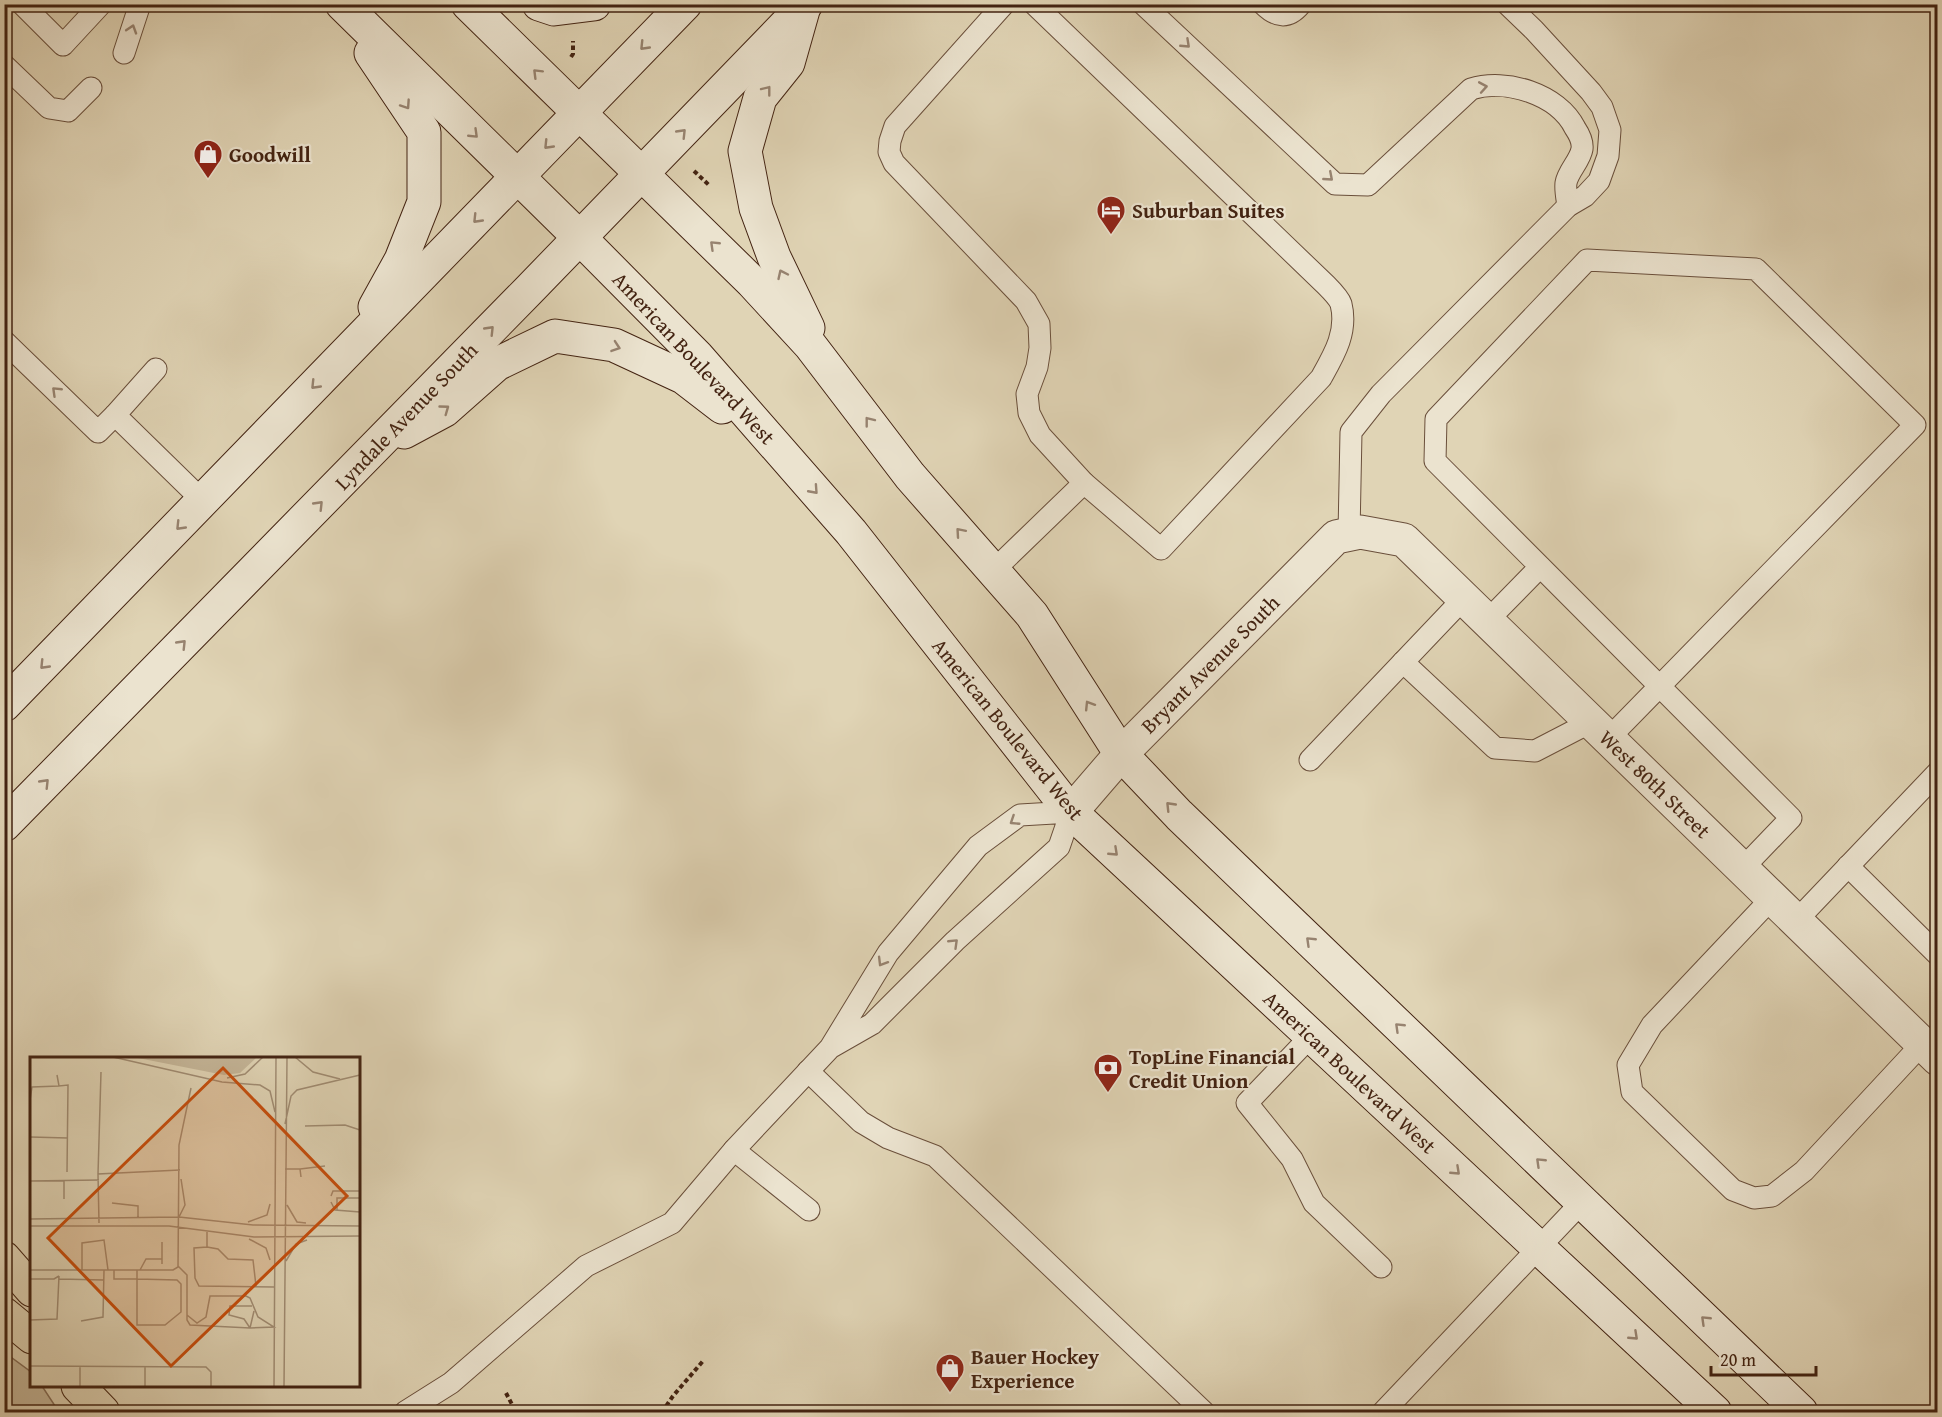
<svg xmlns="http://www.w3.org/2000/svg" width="1942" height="1417" viewBox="0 0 1942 1417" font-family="'Gentium Book Plus',serif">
  <rect width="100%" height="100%" fill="#e0d4b5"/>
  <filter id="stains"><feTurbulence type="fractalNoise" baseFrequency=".00333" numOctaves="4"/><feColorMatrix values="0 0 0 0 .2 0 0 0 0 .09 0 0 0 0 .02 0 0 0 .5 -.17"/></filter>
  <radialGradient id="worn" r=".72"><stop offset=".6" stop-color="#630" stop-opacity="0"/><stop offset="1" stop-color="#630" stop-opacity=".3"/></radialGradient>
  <polygon fill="#c5b699" stroke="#846c56" stroke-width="1.5" points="4,1352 31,1372 32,1386 42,1386 59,1412 5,1412"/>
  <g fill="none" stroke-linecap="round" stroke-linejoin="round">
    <g stroke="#6a4f3b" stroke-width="23">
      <g id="service">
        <polyline points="22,4 63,45 101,4"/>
        <polyline points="1004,4 895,126 890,141 889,152 894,163 1026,301 1039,324 1040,348 1037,367 1027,394 1029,413 1040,435 1084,483"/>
        <path d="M 1143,4 L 1335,184 L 1368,185 L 1471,89 C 1506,78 1558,94 1575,128 C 1579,134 1583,142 1582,149 C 1580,161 1568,171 1566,183 C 1565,189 1567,199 1568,206"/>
        <path d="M 1263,4 C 1276,17 1288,20 1301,4"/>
        <polyline points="124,53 140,4"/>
        <polyline points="4,65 49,108 68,111 91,88"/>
        <polyline points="4,341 98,432 115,415"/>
        <polyline points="156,369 115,415 203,501"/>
        <polyline points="1349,534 1351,432 1381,394 1568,206 1585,196 1599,181 1608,156 1610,130 1602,107 1591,92 1534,30 1507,4"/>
        <path d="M 993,571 L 1084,483 L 1161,549 L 1321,378 C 1334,355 1348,332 1341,304 C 1339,298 1331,290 1326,285 L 1034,4"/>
        <polyline points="1487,621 1540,567"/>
        <polyline points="1403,662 1495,748 1535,751 1591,722"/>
        <polyline points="1608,739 1915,425 1756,269 1587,260 1436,419 1435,461 1791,818 1742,869"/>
        <polyline points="1310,760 1464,598"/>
        <polyline points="1848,866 1938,955"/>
        <polyline points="1772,898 1652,1025 1628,1065 1632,1092 1733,1190 1754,1198 1772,1196 1804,1171 1922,1044"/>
        <polyline points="1796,921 1938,772"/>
        <polyline points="1311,1036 1247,1103 1292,1159 1314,1203 1381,1267"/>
        <polyline points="808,1071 861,1122 888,1138 935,1156 1204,1412"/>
        <polyline points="734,1150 809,1210"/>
        <polyline points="405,1412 451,1383 586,1266 672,1223 734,1150 830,1048 888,953 978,846 1020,815 1071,812 1059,847 955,941 872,1024 830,1048"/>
        <polyline points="1383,1412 1582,1202"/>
      </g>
    </g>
    <g stroke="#6a4f3b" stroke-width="35">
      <polyline id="minor" points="1071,812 1121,754 1336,537 1360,532 1404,540 1938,1059"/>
    </g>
    <g stroke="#432312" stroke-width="35">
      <g id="secondary">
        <polyline points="342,4 580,238 697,356 851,532 1071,812 1715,1412"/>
        <polyline points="468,4 752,282 810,345 910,476 1032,615 1121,754 1179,815 1801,1412"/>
        <polyline points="539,4 554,9 594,4"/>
        <polyline points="803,10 788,63 760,98 745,151 756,208 774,257 808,328"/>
        <polyline points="371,53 424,132 424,202 401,260 375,307"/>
        <polyline points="404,432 445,410 497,364 555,336 614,345 683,377 722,407"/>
        <polyline points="4,705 685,4"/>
        <polyline points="4,825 528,291 806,4"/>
      </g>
    </g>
    <g stroke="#432312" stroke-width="35">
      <g id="motorway">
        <polyline points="4,1258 32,1290"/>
        <polyline points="4,1314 32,1337"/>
        <polyline points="78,1386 103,1412"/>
      </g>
    </g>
    <g stroke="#432312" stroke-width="4" stroke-dasharray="4.5 3" stroke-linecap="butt">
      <polyline points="571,57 573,54 573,41"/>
      <polyline points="694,171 710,186"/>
      <polyline points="506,1393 516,1412"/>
      <polyline points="662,1412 673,1396 703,1361"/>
    </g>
    <use href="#service" stroke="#ebe3cf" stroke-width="21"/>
    <use href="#minor" stroke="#ebe3cf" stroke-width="33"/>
    <use href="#secondary" stroke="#ebe3cf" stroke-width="33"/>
    <use href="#motorway" stroke="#e0d4b5" stroke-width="33"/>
  </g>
  <defs><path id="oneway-chevron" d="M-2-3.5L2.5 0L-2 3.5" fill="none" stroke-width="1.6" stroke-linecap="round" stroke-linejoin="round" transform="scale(1.5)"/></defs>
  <g stroke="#978370">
    <use href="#oneway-chevron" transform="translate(132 29) rotate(-72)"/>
    <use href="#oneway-chevron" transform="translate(1186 44) rotate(43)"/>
    <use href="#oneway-chevron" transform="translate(644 46) rotate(134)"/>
    <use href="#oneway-chevron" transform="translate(537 73) rotate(-135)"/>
    <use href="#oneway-chevron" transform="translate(1483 87) rotate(-10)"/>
    <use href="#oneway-chevron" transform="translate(767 90) rotate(-52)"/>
    <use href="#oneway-chevron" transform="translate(406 105) rotate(56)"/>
    <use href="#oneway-chevron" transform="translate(682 133) rotate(-46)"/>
    <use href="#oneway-chevron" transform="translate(474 134) rotate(44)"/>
    <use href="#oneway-chevron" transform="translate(548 145) rotate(134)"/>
    <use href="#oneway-chevron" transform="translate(1329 177) rotate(41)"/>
    <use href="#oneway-chevron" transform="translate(477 219) rotate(134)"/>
    <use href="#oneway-chevron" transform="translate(714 245) rotate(-136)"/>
    <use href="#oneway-chevron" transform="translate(782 274) rotate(-115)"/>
    <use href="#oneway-chevron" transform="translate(490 330) rotate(-46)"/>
    <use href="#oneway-chevron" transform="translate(616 347) rotate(19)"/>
    <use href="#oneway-chevron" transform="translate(315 385) rotate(134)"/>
    <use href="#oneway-chevron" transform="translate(56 391) rotate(-136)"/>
    <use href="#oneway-chevron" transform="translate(445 409) rotate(-36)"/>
    <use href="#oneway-chevron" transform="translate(869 421) rotate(-128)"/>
    <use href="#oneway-chevron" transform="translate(814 490) rotate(48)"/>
    <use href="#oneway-chevron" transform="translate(319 505) rotate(-46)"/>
    <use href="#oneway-chevron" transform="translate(180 526) rotate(134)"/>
    <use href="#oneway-chevron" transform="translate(960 532) rotate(-131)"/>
    <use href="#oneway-chevron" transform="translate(182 644) rotate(-46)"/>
    <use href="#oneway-chevron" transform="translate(44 665) rotate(134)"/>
    <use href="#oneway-chevron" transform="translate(1089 705) rotate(-122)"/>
    <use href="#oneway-chevron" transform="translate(45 783) rotate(-46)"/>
    <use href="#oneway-chevron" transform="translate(1170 806) rotate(-134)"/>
    <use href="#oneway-chevron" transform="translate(1014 821) rotate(147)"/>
    <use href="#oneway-chevron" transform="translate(1114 852) rotate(43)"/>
    <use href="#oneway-chevron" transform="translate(1310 941) rotate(-136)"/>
    <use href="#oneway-chevron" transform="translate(954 943) rotate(-44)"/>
    <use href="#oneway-chevron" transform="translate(882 962) rotate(121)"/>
    <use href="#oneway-chevron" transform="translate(1399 1027) rotate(-136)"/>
    <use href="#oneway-chevron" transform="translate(1540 1162) rotate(-136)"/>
    <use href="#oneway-chevron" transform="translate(1456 1171) rotate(43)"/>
    <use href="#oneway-chevron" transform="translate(1705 1320) rotate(-136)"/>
    <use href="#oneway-chevron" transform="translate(1634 1336) rotate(43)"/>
  </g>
  <defs>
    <g id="shop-pin" transform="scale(1.5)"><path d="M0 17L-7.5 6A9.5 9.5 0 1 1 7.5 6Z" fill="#8f2418" stroke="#ebe3cf"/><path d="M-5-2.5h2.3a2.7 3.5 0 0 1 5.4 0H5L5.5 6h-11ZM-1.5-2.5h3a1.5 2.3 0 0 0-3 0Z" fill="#fff"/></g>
    <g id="hotel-pin" transform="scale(1.5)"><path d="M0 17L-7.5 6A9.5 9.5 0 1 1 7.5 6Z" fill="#8f2418" stroke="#ebe3cf"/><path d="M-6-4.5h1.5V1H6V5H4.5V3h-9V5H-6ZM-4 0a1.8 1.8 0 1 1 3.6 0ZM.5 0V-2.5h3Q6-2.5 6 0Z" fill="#fff"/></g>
    <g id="bank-pin" transform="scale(1.5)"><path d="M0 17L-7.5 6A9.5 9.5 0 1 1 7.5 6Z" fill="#8f2418" stroke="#ebe3cf"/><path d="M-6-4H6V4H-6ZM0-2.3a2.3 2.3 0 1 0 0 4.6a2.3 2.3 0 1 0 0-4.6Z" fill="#fff"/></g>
  </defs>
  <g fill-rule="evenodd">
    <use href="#shop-pin" x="208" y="154"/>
    <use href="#hotel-pin" x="1111" y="210"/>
    <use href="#bank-pin" x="1108" y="1068"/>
    <use href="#shop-pin" x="950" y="1368"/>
  </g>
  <g text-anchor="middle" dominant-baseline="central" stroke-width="4.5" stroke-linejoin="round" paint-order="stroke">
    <g font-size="21" font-weight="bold" fill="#432312" stroke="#ebe3cf" text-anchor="start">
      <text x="229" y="154">Goodwill</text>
      <text x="1132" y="210">Suburban Suites</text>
      <text x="1129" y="1056">TopLine Financial<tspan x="1129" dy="24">Credit Union</tspan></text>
      <text x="971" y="1356">Bauer Hockey<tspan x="971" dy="24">Experience</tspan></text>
    </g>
    <g font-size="21" fill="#432312" stroke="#ebe3cf">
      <text transform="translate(694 358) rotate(47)">American Boulevard West</text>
      <text transform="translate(406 416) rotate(-46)">Lyndale Avenue South</text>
      <text transform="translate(1210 664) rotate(-45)">Bryant Avenue South</text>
      <text transform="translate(1008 729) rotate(51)">American Boulevard West</text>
      <text transform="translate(1655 784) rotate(44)">West 80th Street</text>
      <text transform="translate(1350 1072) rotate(43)">American Boulevard West</text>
    </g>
  </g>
  <g transform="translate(30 1057)">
    <rect width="330" height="330" fill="#e0d4b5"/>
    <path d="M 103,0 L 227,0 L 210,16 L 194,18 Z" fill="#c5b699"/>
    <path fill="none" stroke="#a18d74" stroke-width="1.5" d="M 83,0 L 192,25 L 230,28 L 240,34 L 245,55M 265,0 L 283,15 L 310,22M 27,18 L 29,29 L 38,28 L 37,115M 197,21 L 215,17 L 233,0M 0,43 L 2,30 L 29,29M 255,67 L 261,39 L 267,33 L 330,18M 275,69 L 315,68 L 330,73M 0,80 L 38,81M 255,112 L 270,112 L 271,120M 270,112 L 295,109M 68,117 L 71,15M 34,123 L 34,142M 0,124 L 69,123M 301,139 L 303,134 L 330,134M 301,145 L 305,153 L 330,155M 82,146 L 108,149 L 108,160M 257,148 L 267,165 L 276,166M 307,154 L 307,141 L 330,141M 149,160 L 155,148 L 151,122M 0,162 L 149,160 L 223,168 L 330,169M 218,165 L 237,158 L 240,147M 69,166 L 68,117 L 150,113M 0,169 L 139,169 L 224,180 L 330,179M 177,175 L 177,190 L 164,191 L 165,221 L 169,229 L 244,230M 219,182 L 236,191 L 240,203M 132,185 L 132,207M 177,190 L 188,192 L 198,202 L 223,203 L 226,229M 256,204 L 266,187 L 277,183M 148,209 L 157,218 L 157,263 L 160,268 L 220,271 L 224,254M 0,213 L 143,213 L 148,210 L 149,88 L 161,31M 52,213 L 52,186 L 74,183 L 78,213M 84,213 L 84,222 L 107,222 L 147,223 L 151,227 L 151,255 L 135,268 L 107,268 L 107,213M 110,213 L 116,202 L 132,202M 0,222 L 24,222 L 29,219M 29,222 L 74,223M 157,258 L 167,266 L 176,260 L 180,239 L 216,239 L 220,241 L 228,260 L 244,270 L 220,271 L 214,262 L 199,258 L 200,249 L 222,249M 0,263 L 27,262 L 29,219M 51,264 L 73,260 L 74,213M 0,309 L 176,310 L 181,315 L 181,330M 50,330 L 50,310M 115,330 L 115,310M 244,330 L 246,0M 254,330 L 257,1"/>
    <path fill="#c74e0d" fill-opacity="0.15" stroke="#c74e0d" stroke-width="3" d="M 193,11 L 317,139 L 141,309 L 18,181 Z"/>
    <rect width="330" height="330" fill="none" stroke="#432312" stroke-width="3"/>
  </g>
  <rect width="1942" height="1417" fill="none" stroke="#e0d4b5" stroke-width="24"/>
  <rect x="6" y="6" width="1930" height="1405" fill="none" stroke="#432312" stroke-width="3"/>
  <rect x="12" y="12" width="1918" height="1393" fill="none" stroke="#432312" stroke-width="1.5"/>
  <path d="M1711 1366v9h105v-9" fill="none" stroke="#432312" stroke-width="3"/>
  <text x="1720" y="1366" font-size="18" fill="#432312" stroke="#ebe3cf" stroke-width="4.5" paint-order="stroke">20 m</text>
  <rect width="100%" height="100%" filter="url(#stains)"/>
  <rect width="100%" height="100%" fill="url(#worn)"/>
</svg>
